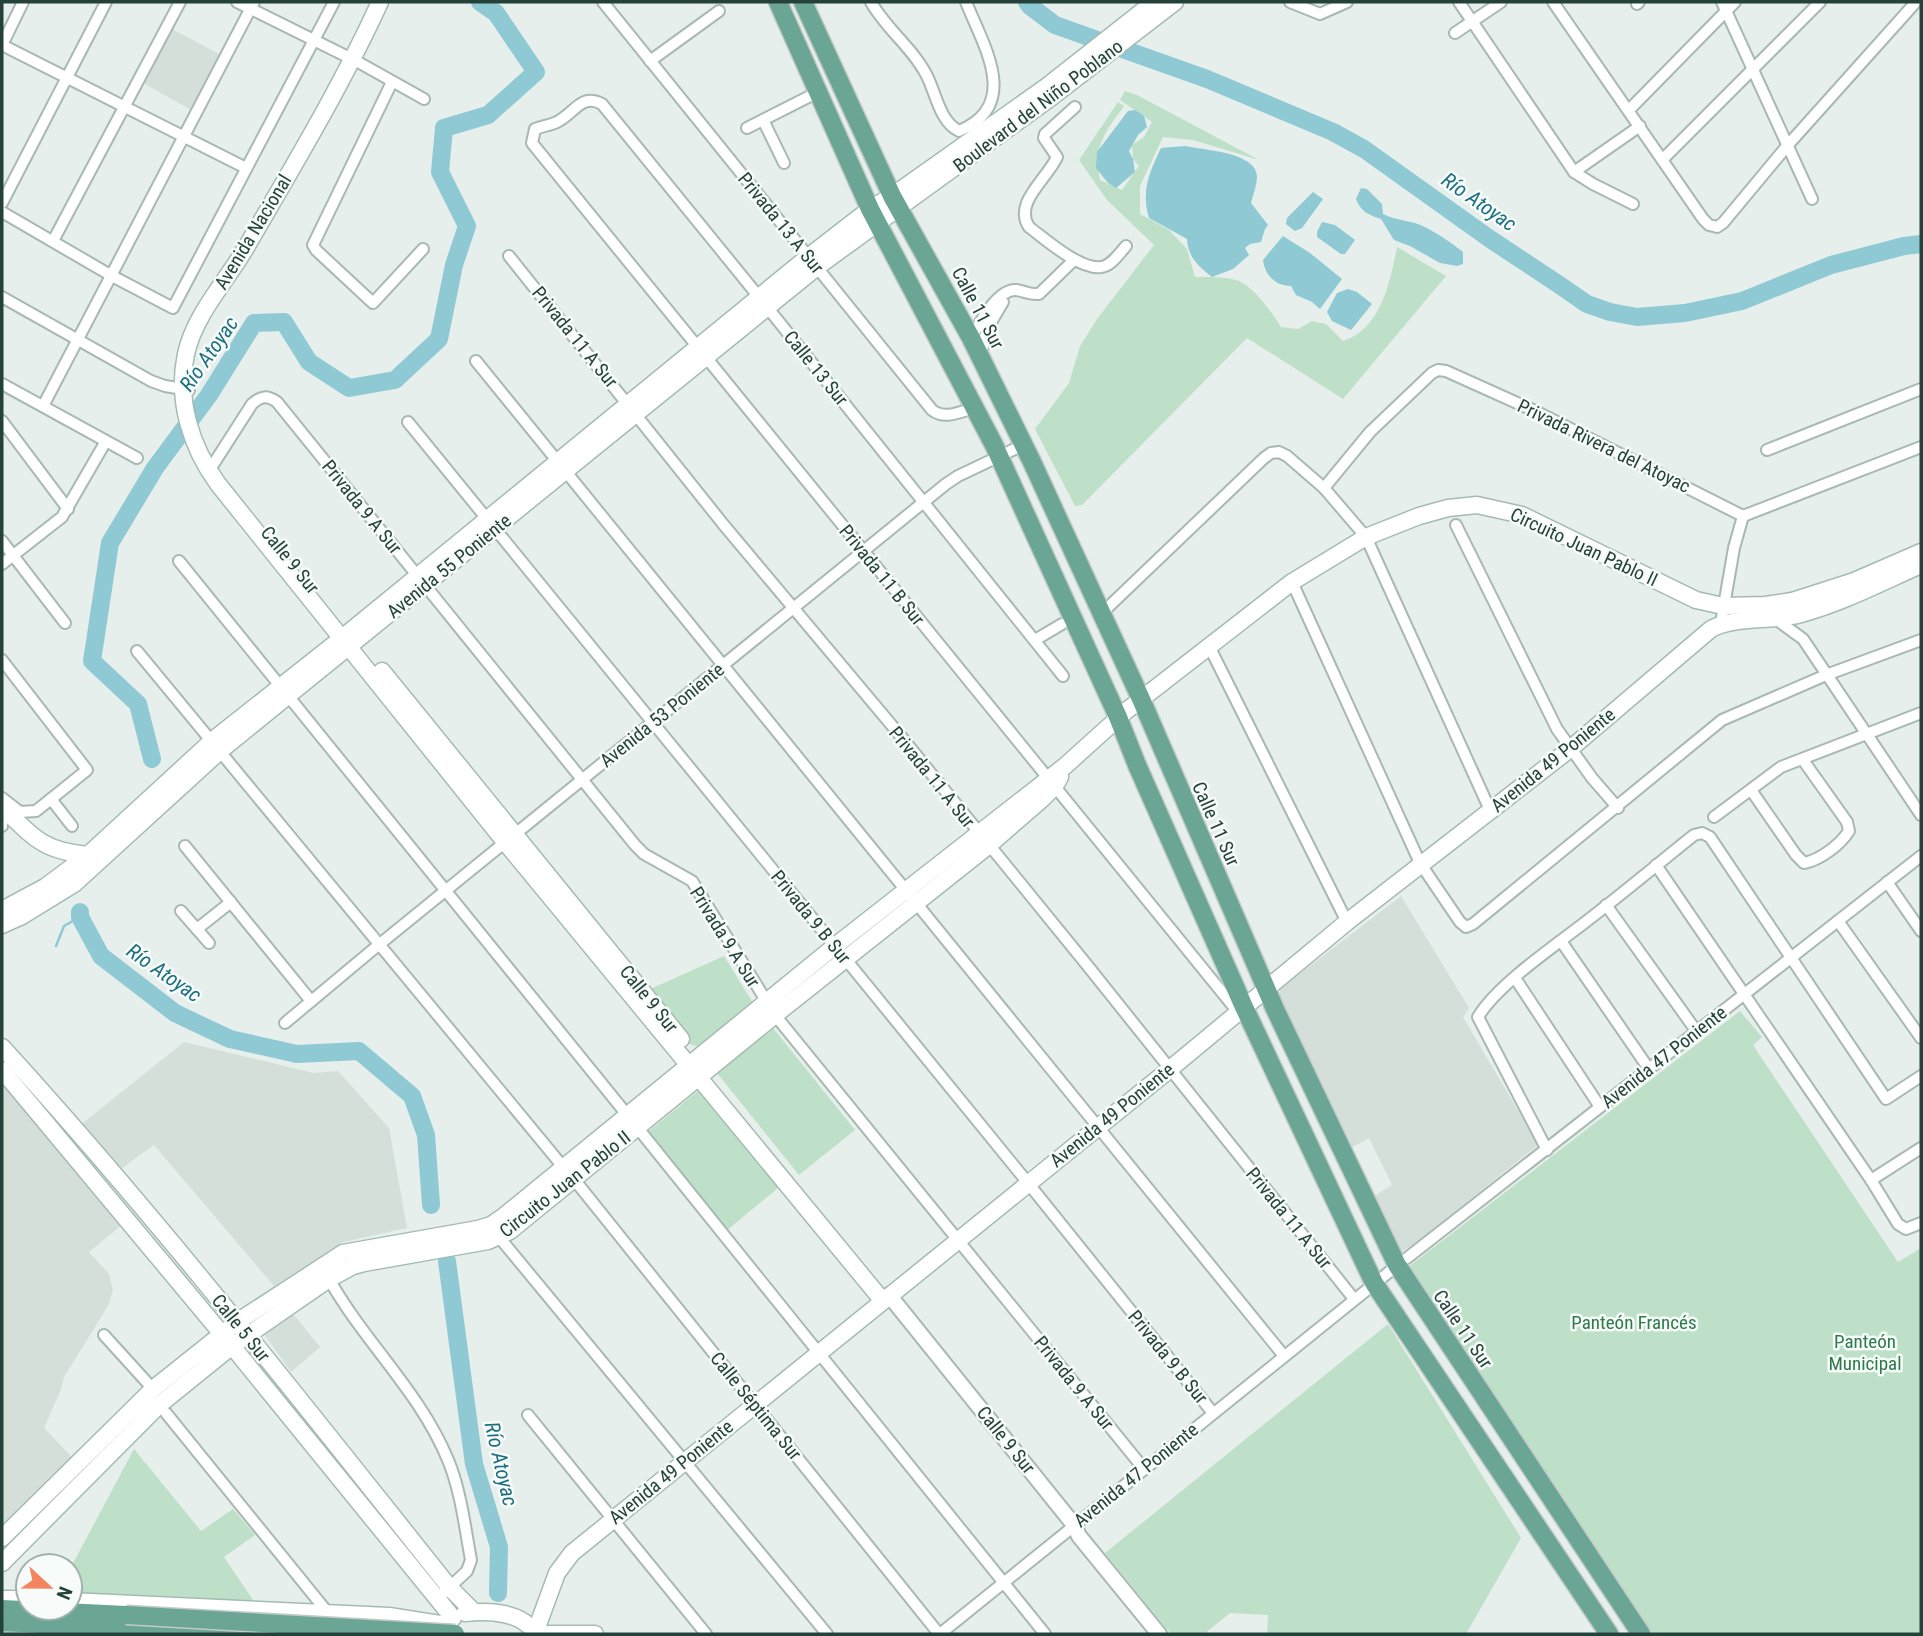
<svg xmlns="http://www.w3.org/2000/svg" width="1923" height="1636" viewBox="0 0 1923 1636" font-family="'Roboto Condensed',sans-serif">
  <rect width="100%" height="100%" fill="#e6efeb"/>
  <g fill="#d4dfda">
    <polygon points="172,29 221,55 191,110 143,83"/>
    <polygon points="1401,896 1469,1008 1463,1017 1538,1145 1413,1245 1400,1252 1373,1197 1392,1185 1369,1138 1352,1147 1280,999 1280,989"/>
    <polygon points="184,1042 314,1073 338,1071 389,1128 407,1228 343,1242 274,1286 154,1145 118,1171 79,1126"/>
    <polygon points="2,1082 123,1224 89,1252 109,1274 113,1291 108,1306 64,1377 61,1389 44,1428 72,1457 2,1526"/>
    <polygon points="290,1310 320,1347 291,1372 262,1331"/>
  </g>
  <g fill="#bfe0c8">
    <path d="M 1125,91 L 1137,95 L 1259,160 L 1193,140 L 1163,137 L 1140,186 L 1140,214 L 1169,230 L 1187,249 L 1195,277 C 1208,277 1226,276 1239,281 C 1255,288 1272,313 1281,327 L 1298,329 L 1312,321 L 1326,324 L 1343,341 C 1381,329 1390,282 1397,247 L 1446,276 L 1343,399 L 1247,338 L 1082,505 L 1075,506 L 1035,429 L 1069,383 L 1080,346 L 1097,319 L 1154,245 L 1107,200 L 1079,160 L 1118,102 L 1124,106 C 1105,133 1093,145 1100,180 L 1122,190 L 1139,166 L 1133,159 L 1132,145 L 1144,137 L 1152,122 L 1120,100 Z"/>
    <polygon points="724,956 753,1003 699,1047 690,1044 646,991"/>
    <polygon points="1740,1011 1762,1037 1753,1045 1898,1262 1921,1248 1921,1634 1651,1634 1419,1281 1413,1284 1407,1268"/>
    <polygon points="773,1028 855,1130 799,1175 717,1073"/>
    <polygon points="698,1091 778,1188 725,1232 644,1135"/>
    <polygon points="1388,1324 1521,1538 1466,1634 1267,1634 1268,1615 1230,1613 1204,1634 1171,1634 1105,1553"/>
    <polygon points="134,1449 201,1531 233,1509 255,1535 224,1557 255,1603 70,1596 70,1569"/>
  </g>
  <g fill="#8ec9d4">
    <polygon points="1135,110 1144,116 1147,127 1138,135 1129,151 1133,159 1135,172 1116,188 1108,183 1096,168 1097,152 1128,111"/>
    <path d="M 1185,146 C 1203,150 1256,152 1257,176 C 1257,185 1253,195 1251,203 L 1268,225 L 1265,229 L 1261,242 L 1250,244 L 1245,248 L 1249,255 L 1233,269 L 1212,277 C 1198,266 1188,257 1187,239 L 1149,218 C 1141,191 1149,173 1161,148 Z"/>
    <path d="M 1361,188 L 1367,189 L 1382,204 L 1383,214 C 1396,221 1412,220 1425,227 C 1438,234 1452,243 1463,252 L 1463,264 L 1457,266 L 1440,263 L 1410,246 L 1394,240 L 1381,219 C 1369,215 1361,212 1356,199 Z"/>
    <polygon points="1313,192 1323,199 1302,228 1295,231 1286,224 1287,218"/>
    <polygon points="1322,222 1335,225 1355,240 1345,254 1341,254 1317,237 1317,232"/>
    <path d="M 1283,236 L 1310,253 L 1342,279 L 1320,309 L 1312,302 L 1296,295 L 1291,286 C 1275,286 1265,275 1263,260 Z"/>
    <polygon points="1348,289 1357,292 1372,304 1351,330 1332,321 1327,312 1337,293"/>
  </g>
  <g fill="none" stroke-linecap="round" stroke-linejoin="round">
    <polyline stroke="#8ec9d4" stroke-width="2.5" points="56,946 64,926 80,917"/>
    <g stroke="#8ec9d4" stroke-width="18">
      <polyline points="1027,2 1030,6 1055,25 1207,79 1333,132 1364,149 1490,239 1558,284 1587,304 1610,312 1637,317 1685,313 1742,301 1831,265 1904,246 1921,244"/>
      <polyline points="152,759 138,704 92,661 110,543 155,468 209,395 254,323 284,322 309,362 349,388 395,380 439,339 454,265 467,226 440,172 444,128 488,115 536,72 496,13 480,2"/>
      <polyline points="80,912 80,917 101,956 175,1013 230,1039 297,1054 359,1051 412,1096 426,1135 431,1205"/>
      <polyline points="447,1261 474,1464 499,1547 498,1593"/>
    </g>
    <g stroke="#a8b8b2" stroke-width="14">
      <g id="minor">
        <polyline points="237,2 358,62 424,99"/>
        <path d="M 603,2 L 932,410 C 945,420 959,412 974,408"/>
        <path d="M 871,2 C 886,29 913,48 927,76 C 936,94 940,122 959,131 C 1022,105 983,45 966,2"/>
        <polyline points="1290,2 1320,14 1347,2"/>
        <polyline points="1459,2 1574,172 1593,184 1633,204"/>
        <polyline points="1553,2 1703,219 1709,225 1717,227 1723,223 1787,146 1916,2"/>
        <polyline points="1722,2 1812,199"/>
        <polyline points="1637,4 1639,2"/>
        <polyline points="1455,33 1501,2"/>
        <polyline points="2,45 246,168"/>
        <polyline points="2,45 23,2"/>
        <polyline points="650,61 719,11"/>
        <polyline points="392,82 313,245 316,250 373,303 423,249"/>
        <path d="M 1075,107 L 1045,134 L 1044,138 L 1057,157 C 1047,179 1013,203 1029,227 C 1045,239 1080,270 1101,267 C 1111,266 1119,254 1126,246"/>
        <polyline points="1629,110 1735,2"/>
        <polyline points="763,120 784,163"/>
        <polyline points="747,128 818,92"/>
        <polyline points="1663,159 1820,2"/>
        <polyline points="1574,172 1640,126"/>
        <polyline points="2,203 106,2"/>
        <polyline points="2,212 112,276 173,308 334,2"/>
        <polyline points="53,241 180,2"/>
        <polyline points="509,256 723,524 899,734 1087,965 1354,1299"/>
        <polyline points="2,297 151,381 165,386 189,390"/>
        <path d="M 971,338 C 980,323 997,289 1016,290 C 1024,291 1030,295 1039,294 L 1074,260"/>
        <polyline points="981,354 987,329 1003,302"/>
        <polyline points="476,361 1284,1356"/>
        <polyline points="2,384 137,458"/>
        <polyline points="43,406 254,2"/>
        <polyline points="2,421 68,509"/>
        <polyline points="408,422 1028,1183 1213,1413"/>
        <polyline points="1767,450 1921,389"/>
        <path d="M 209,471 L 252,404 C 261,396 267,395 277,402 L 635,845 L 644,854 L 692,881 L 775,1015 L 1144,1469"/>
        <polyline points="1324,488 1370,432 1432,373 1438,370 1446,371 1535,411 1743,516 1921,447"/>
        <polyline points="1456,525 1557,729 1592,778 1618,808"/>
        <polyline points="2,541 65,623"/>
        <polyline points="179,561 628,1116"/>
        <polyline points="2,564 62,517 106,441"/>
        <polyline points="1292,582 1420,863 1460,922 1466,927 1473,924 1722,720 1826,675 1921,640"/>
        <polyline points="1102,613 1264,458 1271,453 1279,452 1287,456 1324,488 1366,537 1490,810"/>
        <polyline points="1777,620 1803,639 1921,815"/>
        <polyline points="1721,623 1734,548 1743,516"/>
        <polyline points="1035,640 1062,624"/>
        <polyline points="1209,646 1347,922"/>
        <polyline points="137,651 564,1168"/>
        <polyline points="2,660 87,770 36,811 20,812 2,798"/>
        <path d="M 1063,676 L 759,297 L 602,104 C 581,93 575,113 557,122 C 551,125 543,126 535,129 L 532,143 L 1238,1012"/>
        <path d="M 1751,790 L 1796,855 L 1804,863 C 1820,860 1840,845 1849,831 L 1847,822 L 1803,760"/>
        <polyline points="51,799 72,826"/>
        <polyline points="2,804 2,826"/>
        <polyline points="1714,817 1781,767 1921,713"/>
        <polyline points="185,846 311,1001"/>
        <polyline points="1656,865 1871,1180 1898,1224 1906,1229 1921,1223"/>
        <polyline points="1887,882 1921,931"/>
        <polyline points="1606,905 1697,1032"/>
        <polyline points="181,911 209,943"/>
        <polyline points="1838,921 1921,1038"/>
        <polyline points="197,929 231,902"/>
        <polyline points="1561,941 1649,1069"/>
        <polyline points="1515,978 1600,1107"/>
        <polyline points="285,1023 370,952 946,484 958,476 1023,445"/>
        <polyline points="637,1127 1045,1634"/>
        <path d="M 1547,1150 L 1478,1017 C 1496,987 1546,952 1575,930 C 1615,900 1654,867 1694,835 L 1702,833 L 1710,837 L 1886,1099 L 1921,1076"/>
        <polyline points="573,1178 939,1634"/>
        <polyline points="1871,1180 1921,1148"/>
        <polyline points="499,1237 827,1634"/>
        <polyline points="1407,1258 1921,856"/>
        <path d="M 329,1279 C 365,1343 420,1392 448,1460 C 461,1491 465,1528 471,1560 L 467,1571 L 438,1598"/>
        <polyline points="104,1335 153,1389"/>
        <polyline points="166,1413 328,1613"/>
        <polyline points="528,1415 706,1634"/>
        <polyline points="940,1634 1399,1264"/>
      </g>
    </g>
    <g stroke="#a8b8b2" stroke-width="18">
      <polyline id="tertiary" points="889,1295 1074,1525 1079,1536 1159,1634"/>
    </g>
    <g stroke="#a4bbb3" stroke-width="19">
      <g id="secondary">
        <path d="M 380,2 C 342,85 294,165 248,244 C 228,280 195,313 186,354 C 176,400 191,447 218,484 L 505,842 L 882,1300"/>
        <polyline points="382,671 681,1039"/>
        <path d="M 3,808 C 34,838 43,851 88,855"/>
        <polyline points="2,910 45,887 88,855 213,740 342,638 808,257 870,209 892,196 1046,87 1154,2"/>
        <polyline points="2,925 22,916 74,884 221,750 817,267 1053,96 1175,2"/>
        <path d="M 2,1047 C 160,1220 304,1405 450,1588 L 474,1612"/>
        <polyline points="2,1070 232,1346 453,1618"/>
        <polyline points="2,1538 153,1389 237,1322 343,1253 478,1229 491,1225 504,1216 835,946 1065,766 1126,711 1292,582 1366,537 1419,516 1448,508 1477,505 1522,515 1696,600 1723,606 1765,605 1792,601 1854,581 1921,552"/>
        <polyline points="2,1563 159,1405 232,1346 329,1279 353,1266 364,1263 488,1241 510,1231 775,1015 988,846 1041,800 1055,786 1060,777"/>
        <polyline points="2,1599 28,1599"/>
        <polyline points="70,1601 389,1616 446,1625"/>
        <path d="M 465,1613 C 490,1610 522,1612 536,1634"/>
        <path d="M 535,1633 L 557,1573 L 572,1553 L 1170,1069 L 1347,922 L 1570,749 L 1711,629 C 1735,616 1773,622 1801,614 C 1842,603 1882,582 1921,565"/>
        <polyline points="544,1634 595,1634"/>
      </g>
    </g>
    <g stroke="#c2cac8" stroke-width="21">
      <g id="primary">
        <polyline points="778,2 870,209 994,445 1118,717 1137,765 1244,1007 1374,1283 1609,1634"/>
        <polyline points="803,2 892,196 971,338 1032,462 1141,699 1275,1009 1397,1265 1641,1634"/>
        <polyline points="2,1609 126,1615"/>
        <polyline points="2,1622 244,1634"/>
      </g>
    </g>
    <use href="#minor" stroke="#fff" stroke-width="10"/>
    <use href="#tertiary" stroke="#fff" stroke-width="14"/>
    <use href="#secondary" stroke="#fff" stroke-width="16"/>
    <use href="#primary" stroke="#6aa596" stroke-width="18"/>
    <g stroke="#c2cac8" stroke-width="21" stroke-linecap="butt">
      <polyline id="primary-bridge" points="126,1615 455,1634"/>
    </g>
    <use href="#primary-bridge" stroke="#6aa596" stroke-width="18"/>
  </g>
  <g text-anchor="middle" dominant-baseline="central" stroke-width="5" stroke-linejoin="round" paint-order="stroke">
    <g font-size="19" fill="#24423a" stroke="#f7fbf9">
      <text transform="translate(1038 106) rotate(-37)">Boulevard del Niño Poblano</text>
      <text transform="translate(781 223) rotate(51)">Privada 13 A Sur</text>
      <text transform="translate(253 232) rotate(-59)">Avenida Nacional</text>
      <text transform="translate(978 308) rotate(62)">Calle 11 Sur</text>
      <text transform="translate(575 337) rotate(51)">Privada 11 A Sur</text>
      <text transform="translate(816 368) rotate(51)">Calle 13 Sur</text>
      <text transform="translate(1604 446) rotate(26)">Privada Rivera del Atoyac</text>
      <text transform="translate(362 507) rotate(51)">Privada 9 A Sur</text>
      <text transform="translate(1584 547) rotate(25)">Circuito Juan Pablo II</text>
      <text transform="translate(290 560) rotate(51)">Calle 9 Sur</text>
      <text transform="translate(449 566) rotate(-39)">Avenida 55 Poniente</text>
      <text transform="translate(882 575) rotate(51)">Privada 11 B Sur</text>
      <text transform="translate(662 715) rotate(-39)">Avenida 53 Poniente</text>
      <text transform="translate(1553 760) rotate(-39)">Avenida 49 Poniente</text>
      <text transform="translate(932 777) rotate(51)">Privada 11 A Sur</text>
      <text transform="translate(1216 824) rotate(66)">Calle 11 Sur</text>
      <text transform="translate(811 917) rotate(51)">Privada 9 B Sur</text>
      <text transform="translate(725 937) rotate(58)">Privada 9 A Sur</text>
      <text transform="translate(649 999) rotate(51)">Calle 9 Sur</text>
      <text transform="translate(1664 1057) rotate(-38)">Avenida 47 Poniente</text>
      <text transform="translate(1112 1115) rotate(-39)">Avenida 49 Poniente</text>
      <text transform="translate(565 1184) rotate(-38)">Circuito Juan Pablo II</text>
      <text transform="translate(1289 1218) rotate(51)">Privada 11 A Sur</text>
      <text transform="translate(241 1328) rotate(51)">Calle 5 Sur</text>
      <text transform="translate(1463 1329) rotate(56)">Calle 11 Sur</text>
      <text transform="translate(1168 1357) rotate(51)">Privada 9 B Sur</text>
      <text transform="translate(1074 1383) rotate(51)">Privada 9 A Sur</text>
      <text transform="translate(756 1406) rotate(51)">Calle Séptima Sur</text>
      <text transform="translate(1006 1440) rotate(51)">Calle 9 Sur</text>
      <text transform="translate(671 1472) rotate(-39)">Avenida 49 Poniente</text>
      <text transform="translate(1136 1475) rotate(-39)">Avenida 47 Poniente</text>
    </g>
    <g font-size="19" fill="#2d7a4b" stroke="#f7fbf9">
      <text x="1634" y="1322">Panteón Francés</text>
      <text x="1865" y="1341">Panteón<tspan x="1865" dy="22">Municipal</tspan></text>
    </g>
    <g font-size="21" font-style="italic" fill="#1c6f80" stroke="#f7fbf9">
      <text transform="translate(1479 202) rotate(35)">Río Atoyac</text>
      <text transform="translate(209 354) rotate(-55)">Río Atoyac</text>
      <text transform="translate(164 973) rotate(35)">Río Atoyac</text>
      <text transform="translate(501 1464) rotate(77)">Río Atoyac</text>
    </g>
  </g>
  <rect width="1923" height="1636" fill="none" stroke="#24423a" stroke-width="7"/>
  <g transform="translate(49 1587) rotate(112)"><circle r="33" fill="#f7fbf9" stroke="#a3b1ad" stroke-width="2"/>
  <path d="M0-5L12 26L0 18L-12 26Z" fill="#f4845f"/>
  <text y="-10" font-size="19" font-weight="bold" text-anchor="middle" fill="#24423a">N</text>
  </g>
</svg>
